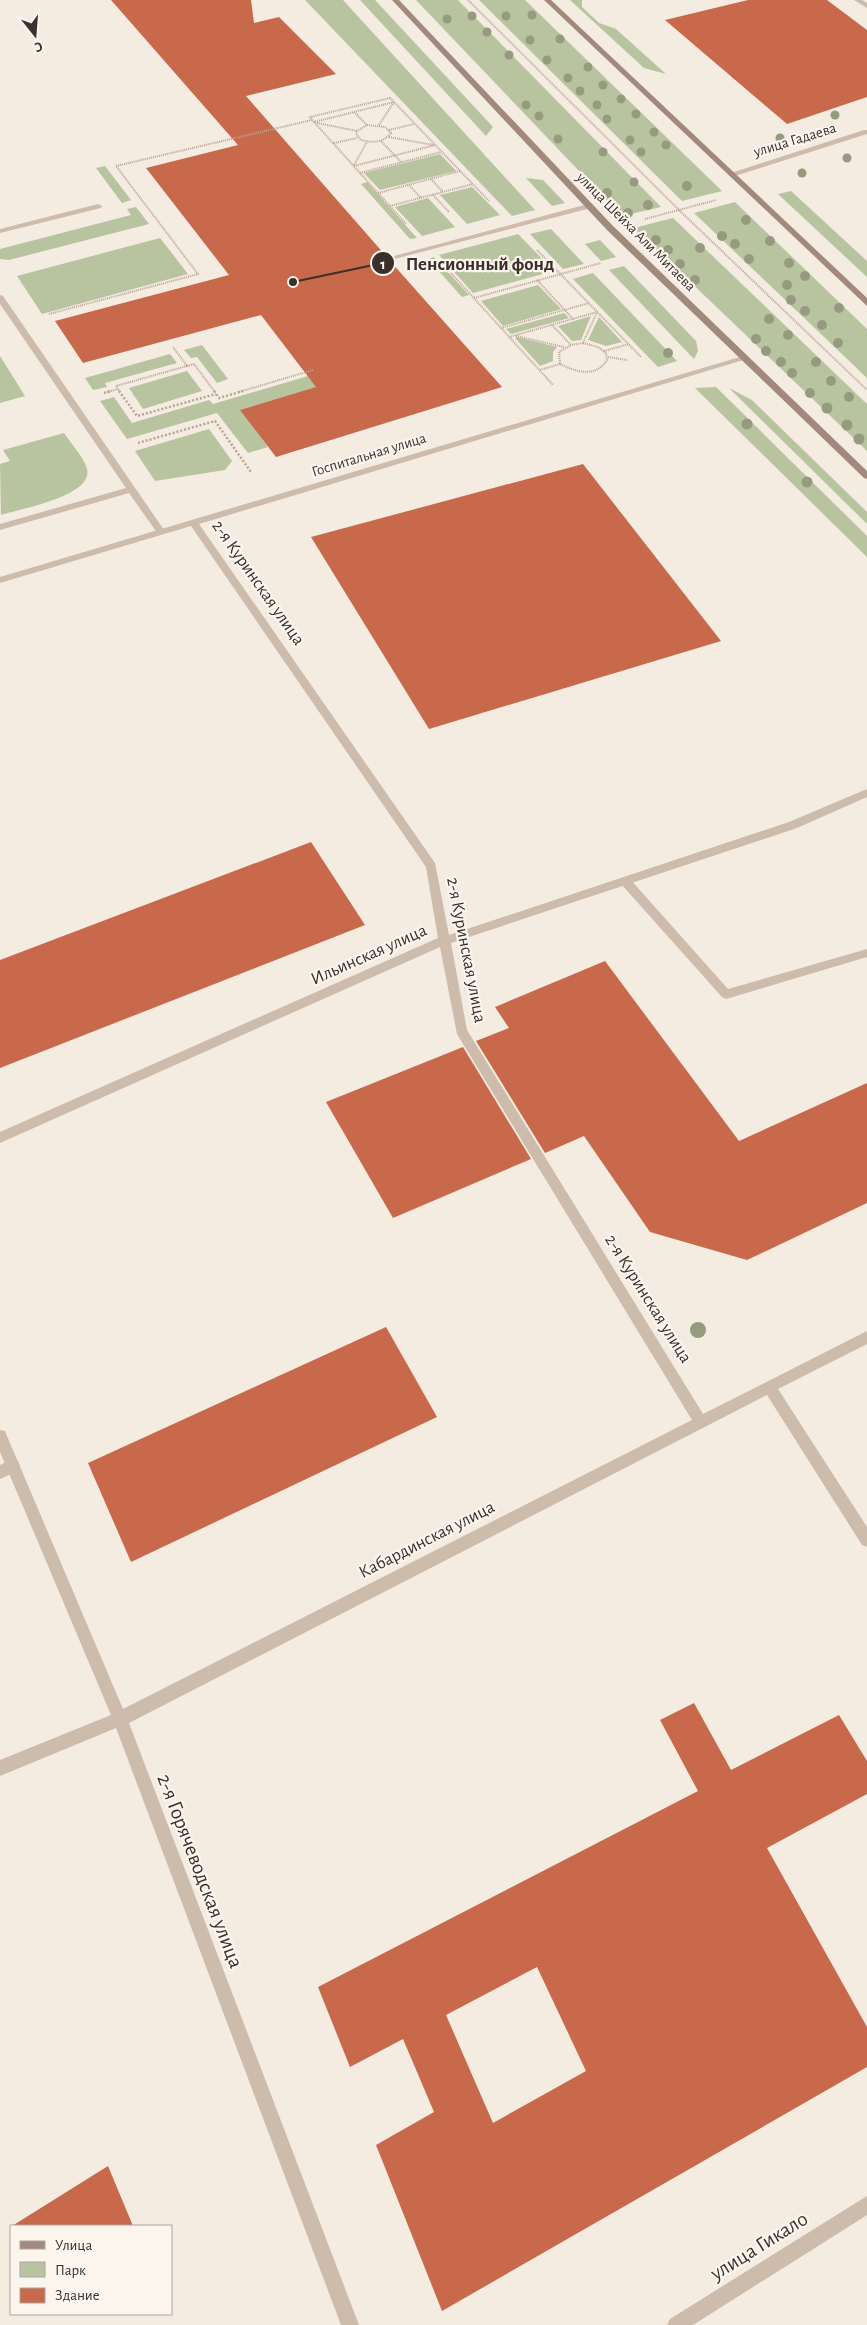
<svg xmlns="http://www.w3.org/2000/svg" width="867" height="2325" viewBox="0 0 867 2325" font-family="'Alegreya Sans',sans-serif">
  <rect width="100%" height="100%" fill="#f4ebe1"/>
  <g fill="#b8c4a0">
    <polygon points="305,0 343,0 535,210 512,216"/>
    <polygon points="360,0 375,0 493,127 486,136"/>
    <polygon points="416,0 458,0 661,207 622,216"/>
    <polygon points="479,0 525,0 722,191 682,201"/>
    <polygon points="570,0 582,0 582,7 599,23 616,29 666,74 644,68"/>
    <polygon points="440,154 456,171 380,190 364,173"/>
    <polygon points="105,166 131,200 122,203 96,168"/>
    <polygon points="526,178 543,180 565,203 552,206"/>
    <polygon points="367,182 417,238 410,239 361,184"/>
    <polygon points="472,187 500,215 467,224 440,195"/>
    <polygon points="791,191 867,261 867,277 778,194"/>
    <polygon points="428,198 455,227 422,236 395,207"/>
    <polygon points="735,202 867,329 867,378 694,213"/>
    <polygon points="136,207 149,224 9,260 0,259 0,249 131,215 127,209"/>
    <polygon points="673,218 867,404 867,451 634,228"/>
    <polygon points="551,229 584,264 563,269 530,234"/>
    <polygon points="518,234 554,271 473,293 439,255"/>
    <polygon points="160,238 188,274 42,314 17,276"/>
    <polygon points="600,240 616,257 601,261 585,244"/>
    <polygon points="434,257 469,295 462,297 428,259"/>
    <polygon points="624,266 696,341 698,351 694,359 609,270"/>
    <polygon points="593,273 677,361 658,367 573,279"/>
    <polygon points="538,285 561,309 503,326 481,301"/>
    <polygon points="564,313 569,318 511,334 506,329"/>
    <polygon points="591,316 581,340 572,341 558,326"/>
    <polygon points="599,317 622,342 606,346 588,340"/>
    <polygon points="517,337 557,347 553,352 553,361 540,366 515,338"/>
    <polygon points="202,345 228,379 217,383 197,357 191,358 184,350"/>
    <polygon points="170,354 177,363 105,383 107,387 93,390 85,378"/>
    <polygon points="0,356 25,396 0,403"/>
    <polygon points="187,371 202,391 143,409 129,388"/>
    <polygon points="308,376 317,387 241,410 268,447 248,453 217,413 127,439 100,401 114,397 132,423 209,400 213,404"/>
    <polygon points="716,387 867,536 867,557 695,388"/>
    <polygon points="729,388 752,400 867,512 867,524"/>
    <polygon points="209,429 232,461 225,470 155,481 135,451"/>
    <path d="M 64,433 C 70,442 85,459 87,469 C 94,496 20,509 1,515 L 0,464 L 10,461 L 3,450 Z"/>
  </g>
  <g fill="#c8694b" fill-rule="evenodd">
    <polygon points="111,0 251,0 254,23 279,17 336,74 246,96 386,256 379,258 378,262 383,264 391,262 502,387 276,457 240,410 316,387 261,315 83,363 55,321 229,275 146,168 238,145"/>
    <polygon points="748,0 827,0 867,30 867,97 787,124 665,20"/>
    <polygon points="583,464 721,641 429,729 311,537"/>
    <polygon points="311,842 365,925 0,1068 0,960"/>
    <polygon points="605,961 739,1141 867,1083 867,1203 747,1260 650,1232 584,1136 545,1153 476,1041 509,1028 495,1007"/>
    <polygon points="463,1047 531,1159 393,1218 326,1102"/>
    <polygon points="386,1327 437,1417 131,1562 88,1463"/>
    <path d="M 694,1703 L 731,1770 L 839,1715 L 867,1761 L 867,1794 L 767,1848 L 867,2027 L 867,2067 L 442,2311 L 376,2145 L 434,2112 L 403,2039 L 350,2067 L 318,1987 L 698,1791 L 660,1720 ZM 537,1967 L 586,2071 L 493,2123 L 446,2015 Z"/>
    <polygon points="108,2166 133,2226 12,2226"/>
  </g>
  <g fill="none" stroke-linecap="round" stroke-linejoin="round">
    <g stroke="#b9a596" stroke-width="2" stroke-dasharray="1 1" stroke-linecap="butt">
      <polyline points="468,0 679,210 867,390"/>
      <polygon points="390,98 394,102 314,122 310,117"/>
      <polyline points="354,112 367,125"/>
      <polyline points="314,122 406,224"/>
      <polyline points="317,123 357,131"/>
      <path d="M 367,125 L 385,127 L 391,133 C 383,143 373,143 361,140 L 356,134 L 357,131 Z"/>
      <polyline points="379,125 394,102 489,201"/>
      <polyline points="389,130 414,124"/>
      <polyline points="389,137 433,145"/>
      <polyline points="381,141 401,162"/>
      <polyline points="334,143 357,138"/>
      <polyline points="354,165 367,142"/>
      <polyline points="354,166 435,145"/>
      <polyline points="360,173 441,152"/>
      <polyline points="431,179 443,192"/>
      <polyline points="409,185 421,198"/>
      <polyline points="378,193 460,171"/>
      <polyline points="433,195 449,212"/>
      <polyline points="390,206 473,184"/>
      <polyline points="645,219 716,200"/>
      <polyline points="537,250 641,357"/>
      <polyline points="451,273 553,385"/>
      <polyline points="537,280 573,319"/>
      <polyline points="474,298 601,263"/>
      <polyline points="49,314 198,274 116,166 312,120"/>
      <polyline points="552,325 571,345"/>
      <polyline points="501,328 589,303"/>
      <polyline points="516,336 564,347"/>
      <polyline points="509,337 597,312 583,343"/>
      <path d="M 583,343 L 598,347 L 606,353 L 607,360 C 596,378 576,372 560,364 L 559,352 L 571,345 Z"/>
      <polyline points="604,351 629,344"/>
      <polyline points="608,357 627,360"/>
      <polyline points="187,366 194,364 215,392"/>
      <polyline points="540,370 560,364"/>
      <polyline points="107,392 118,389"/>
      <polyline points="120,392 116,386 187,366 173,347"/>
      <polyline points="239,392 313,370"/>
    </g>
    <g stroke="#b9a596" stroke-width="2.5" stroke-dasharray="2 2" stroke-linecap="butt">
      <polyline points="119,391 137,416 216,394"/>
      <polyline points="214,391 219,398 243,391"/>
      <polyline points="104,393 112,391"/>
      <polyline points="138,443 215,421 251,472"/>
    </g>
    <g fill="#cdbbac" fill-rule="evenodd">
      <polygon points="854,0 862,0 867,3 867,8"/>
      <polygon points="98,204 102,206 101,208 0,233 0,229"/>
      <polygon points="588,204 592,206 591,208 383,262 379,260"/>
      <polygon points="0,295 3,296 164,530 164,534 158,534 129,493 0,530 0,524 126,488 0,304"/>
      <polygon points="867,789 867,797 797,828 789,828 788,825 789,822"/>
      <polygon points="626,878 630,879 728,989 867,949 867,957 726,999 722,997 622,885 620,882"/>
      <polygon points="13,1459 18,1461 20,1466 18,1471 0,1479 0,1465"/>
    </g>
    <g fill="#cdbbac" fill-rule="evenodd">
      <polygon points="743,356 750,358 199,524 435,863 449,935 789,822 797,822 798,825 797,828 451,943 467,1030 703,1414 867,1331 867,1344 778,1389 867,1527 867,1547 862,1545 767,1395 129,1723 359,2325 341,2325 116,1728 0,1776 0,1760 111,1715 0,1452 0,1430 5,1431 7,1436 123,1709 692,1420 457,1034 440,947 0,1143 0,1132 438,938 426,867 191,526 0,583 0,577"/>
      <polygon points="867,2196 867,2215 693,2325 667,2325 670,2319"/>
    </g>
    <polygon fill="#cdbbac" fill-rule="evenodd" points="864,130 867,130 867,134 735,176 728,174"/>
    <g fill="#a18a7d" fill-rule="evenodd">
      <polygon points="392,0 399,0 613,226 867,471 867,479 864,478 607,230"/>
      <polygon points="544,0 551,0 867,298 867,306"/>
    </g>
  </g>
  <g fill="#969b7f">
    <circle cx="532" cy="15" r="4.5"/>
    <circle cx="472" cy="16" r="4.5"/>
    <circle cx="506" cy="16" r="4.5"/>
    <circle cx="447" cy="19" r="4.5"/>
    <circle cx="487" cy="32" r="4.5"/>
    <circle cx="560" cy="39" r="4.5"/>
    <circle cx="530" cy="40" r="4.5"/>
    <circle cx="509" cy="55" r="4.5"/>
    <circle cx="547" cy="60" r="4.5"/>
    <circle cx="588" cy="67" r="4.5"/>
    <circle cx="568" cy="78" r="4.5"/>
    <circle cx="603" cy="85" r="4.5"/>
    <circle cx="580" cy="91" r="4.5"/>
    <circle cx="621" cy="99" r="4.5"/>
    <circle cx="526" cy="105" r="4.5"/>
    <circle cx="597" cy="105" r="4.5"/>
    <circle cx="636" cy="114" r="4.5"/>
    <circle cx="835" cy="115" r="4.5"/>
    <circle cx="539" cy="116" r="4.5"/>
    <circle cx="607" cy="119" r="4.5"/>
    <circle cx="654" cy="132" r="4.5"/>
    <circle cx="780" cy="138" r="4.5"/>
    <circle cx="558" cy="139" r="4.5"/>
    <circle cx="630" cy="140" r="4.5"/>
    <circle cx="666" cy="145" r="4.5"/>
    <circle cx="603" cy="152" r="4.5"/>
    <circle cx="641" cy="152" r="4.5"/>
    <circle cx="847" cy="158" r="4.5"/>
    <circle cx="802" cy="173" r="4.5"/>
    <circle cx="634" cy="182" r="4.5"/>
    <circle cx="687" cy="186" r="5"/>
    <circle cx="607" cy="193" r="5"/>
    <circle cx="648" cy="205" r="5"/>
    <circle cx="628" cy="213" r="5"/>
    <circle cx="746" cy="220" r="5"/>
    <circle cx="722" cy="236" r="5"/>
    <circle cx="656" cy="240" r="5"/>
    <circle cx="770" cy="241" r="5"/>
    <circle cx="735" cy="244" r="5"/>
    <circle cx="700" cy="248" r="5"/>
    <circle cx="668" cy="250" r="5"/>
    <circle cx="749" cy="259" r="5"/>
    <circle cx="789" cy="263" r="5"/>
    <circle cx="680" cy="264" r="5"/>
    <circle cx="805" cy="276" r="5"/>
    <circle cx="695" cy="280" r="5"/>
    <circle cx="787" cy="285" r="5"/>
    <circle cx="791" cy="300" r="5"/>
    <circle cx="839" cy="308" r="5"/>
    <circle cx="805" cy="311" r="5"/>
    <circle cx="769" cy="319" r="5"/>
    <circle cx="822" cy="325" r="5"/>
    <circle cx="788" cy="335" r="5"/>
    <circle cx="756" cy="339" r="5"/>
    <circle cx="838" cy="343" r="5"/>
    <circle cx="766" cy="351" r="5"/>
    <circle cx="668" cy="353" r="5"/>
    <circle cx="781" cy="362" r="5"/>
    <circle cx="816" cy="362" r="5"/>
    <circle cx="792" cy="373" r="5"/>
    <circle cx="831" cy="381" r="5"/>
    <circle cx="810" cy="393" r="5"/>
    <circle cx="849" cy="397" r="5"/>
    <circle cx="827" cy="408" r="5.5"/>
    <circle cx="747" cy="424" r="5.5"/>
    <circle cx="847" cy="425" r="5.5"/>
    <circle cx="859" cy="439" r="5.5"/>
    <circle cx="807" cy="482" r="5.5"/>
    <circle cx="698" cy="1330" r="8"/>
  </g>
  <g text-anchor="middle" dominant-baseline="central" stroke-width="4.5" stroke-linejoin="round" paint-order="stroke">
    <g font-size="15" fill="#3b302b" stroke="#fbf5ee">
      <text transform="translate(795 140) rotate(-17)">улица Гадаева</text>
      <text transform="translate(636 232) rotate(45)">улица Шейха Али Митаева</text>
      <text transform="translate(369 455) rotate(-17)">Госпитальная улица</text>
    </g>
    <g font-size="18" fill="#3b302b" stroke="#fbf5ee">
      <text transform="translate(258 583) rotate(55)">2-я Куринская улица</text>
      <text transform="translate(466 950) rotate(79)">2-я Куринская улица</text>
      <text transform="translate(369 955) rotate(-24)">Ильинская улица</text>
      <text transform="translate(648 1299) rotate(58)">2-я Куринская улица</text>
      <text transform="translate(427 1540) rotate(-27)">Кабардинская улица</text>
    </g>
    <g font-size="21" fill="#3b302b" stroke="#fbf5ee">
      <text transform="translate(200 1871) rotate(69)">2-я Горячеводская улица</text>
      <text transform="translate(759 2246) rotate(-32)">улица Гикало</text>
    </g>
  </g>
  <path fill="none" stroke="#3b302b" stroke-width="2" d="M293 282L383 263"/>
  <g fill="#3b302b" stroke="#fbf5ee" stroke-width="2">
    <circle cx="293" cy="282" r="5"/>
    <circle cx="383" cy="263" r="12"/>
  </g>
  <g font-size="15" text-anchor="middle" font-weight="bold" fill="#fff">
    <text x="383" y="269">1</text>
  </g>
  <g font-size="19" text-anchor="middle" font-weight="bold" fill="#3b302b" stroke="#fbf5ee" stroke-width="4.5" stroke-linejoin="round" paint-order="stroke">
    <text x="480" y="270">Пенсионный фонд</text>
  </g>
  <rect x="10" y="2225" width="162" height="90" fill="#fbf5ee" stroke="#aea6a0"/>
  <rect x="20" y="2241" width="25" height="8" fill="#a18a7d" stroke="#aea6a0"/>
  <text x="55" y="2250" font-size="15" fill="#3b302b">Улица</text>
  <rect x="20" y="2262" width="25" height="15" fill="#b8c4a0" stroke="#aea6a0"/>
  <text x="55" y="2275" font-size="15" fill="#3b302b">Парк</text>
  <rect x="20" y="2288" width="25" height="15" fill="#c8694b" stroke="#aea6a0"/>
  <text x="55" y="2300" font-size="15" fill="#3b302b">Здание</text>
  <g transform="translate(35 35) rotate(163)" stroke="#fbf5ee" stroke-width="4" paint-order="stroke">
  <path d="M0-4L9 19L0 12L-9 19Z" fill="#3b302b"/>
  <text y="-8" font-size="14" font-weight="bold" text-anchor="middle" fill="#3b302b">С</text>
  </g>
</svg>
